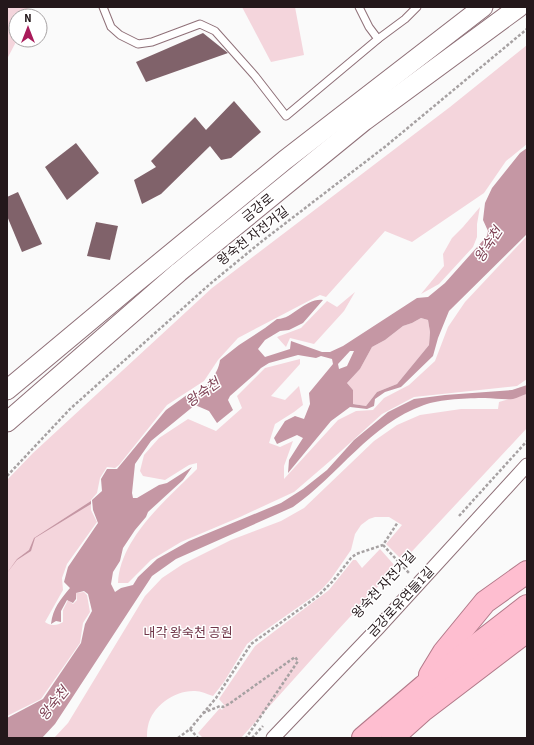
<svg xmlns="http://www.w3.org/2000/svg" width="534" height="745" viewBox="0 0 534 745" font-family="'Source Sans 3','Noto Sans KR',sans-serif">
  <rect width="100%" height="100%" fill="#fafafa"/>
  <g fill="#f4d5dc">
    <polygon points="7,7 28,7 25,16 16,16 17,40 7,59"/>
    <polygon points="242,7 295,7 304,55 271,62"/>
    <path d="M 527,45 L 527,144 L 506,161 L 484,193 L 412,242 L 385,231 L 326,297 L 320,295 L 238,338 L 218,360 L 204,381 L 167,405 L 119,465 L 115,468 L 107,467 L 100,478 L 97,493 L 91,500 L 91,510 L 97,522 L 67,564 L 62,578 L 63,590 L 45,622 C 50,626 57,626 63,622 L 63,610 L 68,600 L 73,604 L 77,600 L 76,593 L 84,592 L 87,595 L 90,612 L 83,623 L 80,643 L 41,699 L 7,716 L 7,480 L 33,453 L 212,288 L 450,107 Z"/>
    <polygon points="480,207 477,224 477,237 473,247 439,284 421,294 444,266 443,254 452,238 463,227"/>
    <path d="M 527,236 L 527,379 L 517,386 L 414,397 L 382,414 L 330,461 L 294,492 L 240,517 L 181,542 L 151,560 L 128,583 L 118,583 C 120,538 167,499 197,469 L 197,463 L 189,465 L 165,480 L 143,476 L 140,471 L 144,455 L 159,438 L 188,419 L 216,431 L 242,408 L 237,396 L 265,368 L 300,359 L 300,364 L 271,396 L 285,400 L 299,386 L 303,405 L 294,412 L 275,424 L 269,443 L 280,447 L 293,441 L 284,466 L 284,479 L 338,420 L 356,411 L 373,410 L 384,398 L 409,385 L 435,361 L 448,327 L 465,302 Z"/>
    <polygon points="355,292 344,311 314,344 290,338 286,347 277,337 301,328 327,301 337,307"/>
    <polygon points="421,318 428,320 430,332 429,345 397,384 377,392 366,406 353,404 353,390 347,383 360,369 372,347 385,340 403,326 412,323"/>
    <path d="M 527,394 L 527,428 L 403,561 L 386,544 L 402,525 L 389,517 L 375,517 L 369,519 L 361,525 L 355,534 L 351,550 L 331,579 L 322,589 L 311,598 L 260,634 L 247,644 L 224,682 L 213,696 C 207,694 201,691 195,691 C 175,690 152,706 148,726 C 147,730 147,734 147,738 L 54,738 L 68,723 L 145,596 L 162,578 L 183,564 L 231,540 L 281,521 L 304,508 L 374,441 L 397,425 L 420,415 L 461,409 L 498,409 L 499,402 Z"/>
    <polygon points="380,549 396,567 337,631 241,738 203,738 198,733 220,708 222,710 225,706 219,699 255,646 329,590 353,560 356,560 362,568"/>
  </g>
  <g fill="#c597a4" fill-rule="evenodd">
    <path d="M 527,148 L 527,234 L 449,311 L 438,338 L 433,356 L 401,387 L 385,392 L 375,399 L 374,406 L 367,409 L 350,407 L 331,421 L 288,473 L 289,460 L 303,438 L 297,435 L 277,444 L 274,438 L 285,421 L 295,416 L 304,419 L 310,404 L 309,393 L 333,364 L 332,359 L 321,356 L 316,358 L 298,355 L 269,363 L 261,368 L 255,374 L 230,396 L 228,400 L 233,410 L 217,423 L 209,411 L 195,405 L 151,441 L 135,464 L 132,493 L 133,498 L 137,498 L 159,485 L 167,483 L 192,467 L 183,480 L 148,512 L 146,517 L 135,530 L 123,548 L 120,561 L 113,572 L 111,584 L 115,592 L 121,588 L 133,585 L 138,577 L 157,559 L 189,541 L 281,503 L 303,489 L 327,470 L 354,440 L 388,412 L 414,399 L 445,395 L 512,390 L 527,385 L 527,394 C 523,395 517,398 513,399 C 504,400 494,398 485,398 C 469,398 439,399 424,405 C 370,424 339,475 293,507 L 176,559 L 152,576 L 55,724 L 42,738 L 7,738 L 7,718 L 43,699 L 81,643 L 85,624 L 92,611 L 88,594 L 84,591 L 76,593 L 76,599 L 73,603 L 67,600 L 61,611 L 61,622 L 56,621 L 51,624 C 53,608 60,600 70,588 L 64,582 L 68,567 L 98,523 L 93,510 L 92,500 L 102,491 L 101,479 L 107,469 L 117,469 L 166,410 L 191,392 L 194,396 C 205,386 218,376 220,360 L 239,345 L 265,328 L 277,319 C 292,320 305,298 323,300 L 303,323 L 289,330 L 280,331 L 265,340 L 258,349 L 265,357 L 290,349 L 291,341 L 322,352 L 330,352 L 343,346 L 417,298 L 428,297 L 445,283 L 487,236 L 488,231 L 483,220 L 485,203 L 492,188 L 520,153 ZM 421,318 L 428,320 L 430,332 L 429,345 L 397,384 L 377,392 L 366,406 L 353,404 L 353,390 L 347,383 L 360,369 L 372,347 L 385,340 L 403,326 L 412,323 ZM 350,351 L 354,351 L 347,366 L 339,369 L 338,364 Z"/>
    <polygon points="91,501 91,504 35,538 31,551 17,560 7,573 17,559 29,550 34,538"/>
  </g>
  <g fill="#80626a">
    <polygon points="203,33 228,53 146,82 136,62"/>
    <polygon points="234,101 261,132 231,158 221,160 210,146 161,194 142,204 134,180 156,167 151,161 195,117 206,130"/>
    <polygon points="76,143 99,173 67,200 45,167"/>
    <polygon points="18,192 42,244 22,252 7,216 7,197"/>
    <polygon points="96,222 118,226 110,260 87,256"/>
  </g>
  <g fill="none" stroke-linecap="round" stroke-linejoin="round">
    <g stroke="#8f7078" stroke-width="9">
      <g id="service">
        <polyline points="103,7 111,27 120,35 138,44 152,42 200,24 215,31 255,76 286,116 378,39"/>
        <polyline points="359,7 369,27 378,39 405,19 417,7"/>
      </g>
    </g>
    <g stroke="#8f7078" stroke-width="15">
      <polyline id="minor" points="273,738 378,628 527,465"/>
    </g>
    <g stroke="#8f7078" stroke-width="21">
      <g id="secondary">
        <polyline points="7,390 128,289 285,160 483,7"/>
        <polyline points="7,422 179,272 364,121 519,7"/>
      </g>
    </g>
    <g stroke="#b27989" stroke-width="24">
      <g id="trunk">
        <polyline points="430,675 444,652 485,602 527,572"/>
        <polyline points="363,738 424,686 527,606"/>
        <polyline points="392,738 422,711 527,631"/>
      </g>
    </g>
    <g stroke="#a6a1a2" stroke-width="2.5" stroke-dasharray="3 2" stroke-linecap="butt">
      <polyline points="7,476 70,409 210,284 261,242 386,146 527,29"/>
      <polyline points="459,516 527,441"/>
      <polyline points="383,545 409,573"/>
      <polyline points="203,713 220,706 223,707 229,704 295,657 298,661 246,738"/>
      <polyline points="190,729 198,738"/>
      <polyline points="178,738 190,729 216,698 251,644 318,596 333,581 351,558 356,554 383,545 398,522"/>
      <polyline points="252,738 263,726"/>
    </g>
    <use href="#service" stroke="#fff" stroke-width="7"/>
    <use href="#minor" stroke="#fff" stroke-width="13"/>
    <use href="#secondary" stroke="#fff" stroke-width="19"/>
    <use href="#trunk" stroke="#febed0" stroke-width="22"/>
  </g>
  <g text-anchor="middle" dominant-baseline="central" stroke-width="3" stroke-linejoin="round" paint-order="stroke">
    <g font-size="13" fill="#24181b" stroke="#fff">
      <text transform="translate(258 208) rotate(-39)">금강로</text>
      <text transform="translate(253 236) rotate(-38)">왕숙천 자전거길</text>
      <text transform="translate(384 585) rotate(-47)">왕숙천 자전거길</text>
      <text transform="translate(401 602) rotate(-47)">금강로유연들1길</text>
    </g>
    <g font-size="13" fill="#6f3447" stroke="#fff">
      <text x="188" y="633">내각 왕숙천 공원</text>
    </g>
    <g font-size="14" font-style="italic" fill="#7f4255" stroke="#fff">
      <text transform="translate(489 245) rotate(-57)">왕숙천</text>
      <text transform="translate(203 393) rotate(-36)">왕숙천</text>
      <text transform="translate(54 704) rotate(-51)">왕숙천</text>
    </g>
  </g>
  <rect width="534" height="745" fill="none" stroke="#24181b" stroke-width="16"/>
  <g transform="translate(28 28)"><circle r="19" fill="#ffffff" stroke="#a7a3a4"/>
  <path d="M0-3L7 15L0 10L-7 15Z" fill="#a91b5a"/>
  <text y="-6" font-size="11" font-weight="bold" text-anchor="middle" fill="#24181b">N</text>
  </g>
</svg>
